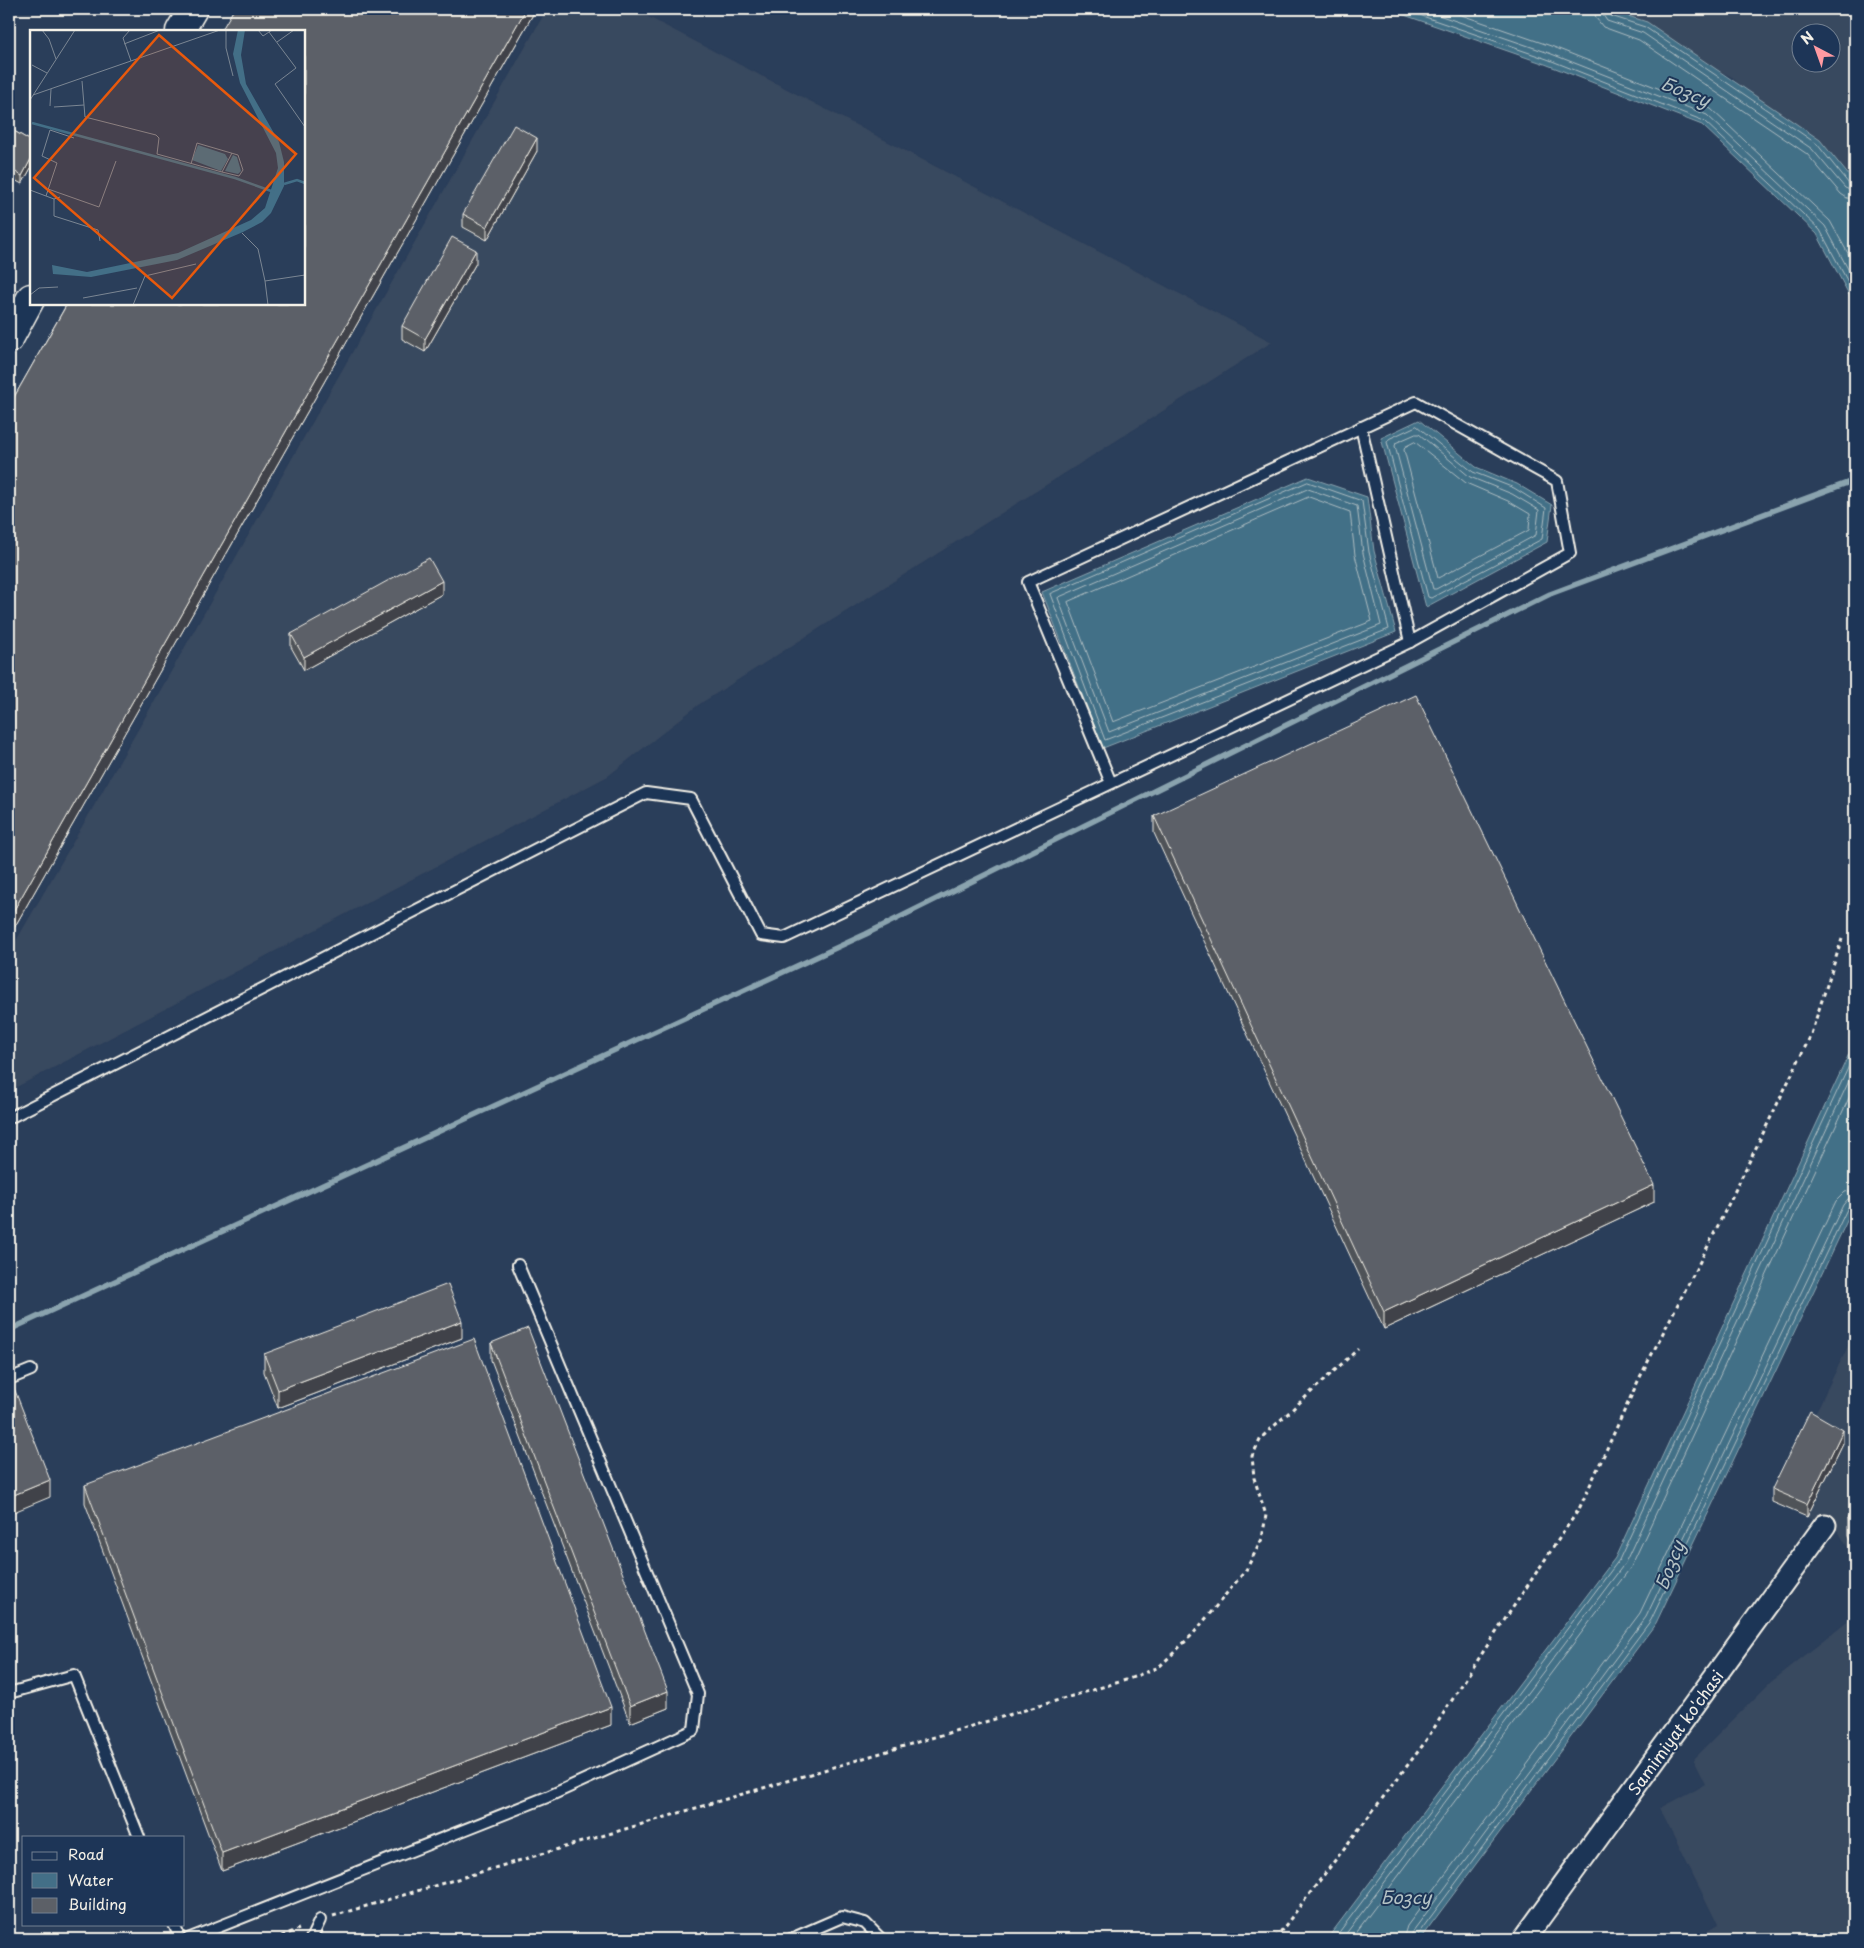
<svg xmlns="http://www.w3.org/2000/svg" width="1864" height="1948" viewBox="0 0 1864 1948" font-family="'Playpen Sans',sans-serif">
  <rect width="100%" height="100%" fill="#2a3e5a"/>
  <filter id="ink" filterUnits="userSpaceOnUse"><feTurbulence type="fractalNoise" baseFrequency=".02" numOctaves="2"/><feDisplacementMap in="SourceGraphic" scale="10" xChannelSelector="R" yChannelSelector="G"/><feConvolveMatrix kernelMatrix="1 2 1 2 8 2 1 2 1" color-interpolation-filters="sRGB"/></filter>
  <g filter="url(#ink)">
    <g fill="#39485e" fill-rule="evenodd">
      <polygon points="547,9 633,9 1272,342 698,705 608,776 9,1091 9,953 143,721"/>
      <path d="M 1587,9 L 1855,9 L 1855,204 L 1732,77 ZM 1802,32 L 1832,32 L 1832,62 L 1802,62 Z"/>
      <polygon points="1855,1332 1855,1560 1838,1531 1772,1502"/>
      <polygon points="1855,1616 1855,1939 1693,1939 1718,1925 1660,1808 1705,1784 1693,1760 1771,1682"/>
    </g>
    <g fill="#436f87" stroke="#8aa3ae">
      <polygon points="1387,9 1606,9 1647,22 1820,140 1855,183 1855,306 1817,234 1702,125 1545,64"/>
      <polygon points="1419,420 1476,467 1517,484 1552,505 1547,542 1426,607 1381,438"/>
      <polygon points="1308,477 1367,497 1374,551 1396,632 1103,748 1042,592"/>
      <polygon points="1855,1041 1855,1204 1656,1623 1420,1939 1327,1939 1615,1558"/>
    </g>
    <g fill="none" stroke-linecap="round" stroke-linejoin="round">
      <g stroke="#adbdc1" stroke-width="1">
        <polyline points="1402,9 1547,59 1704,121 1820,230 1855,295"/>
        <polyline points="1421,9 1549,53 1707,115 1825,226 1855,282"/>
        <polyline points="1444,9 1551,46 1711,109 1830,221 1855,266"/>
        <polyline points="1594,9 1596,18 1603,27 1639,40 1807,154 1841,194 1847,198 1855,199"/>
        <polyline points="1601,9 1603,15 1607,21 1643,33 1812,149 1845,188 1855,192"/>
        <polyline points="1608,9 1611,16 1645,27 1817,144 1849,184 1855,185"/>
        <polygon points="1417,426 1473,472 1514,488 1546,508 1542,539 1431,598 1428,597 1387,442 1389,439"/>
        <polygon points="1416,434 1419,434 1470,477 1512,494 1539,510 1536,535 1436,589 1433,589 1395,446 1396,443"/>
        <polygon points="1415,442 1466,483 1508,501 1530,514 1529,530 1438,578 1404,450 1405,447"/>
        <polygon points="1308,482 1362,501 1369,552 1389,629 1105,740 1050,594"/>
        <polygon points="1308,489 1357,506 1363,553 1381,625 1109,732 1058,598"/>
        <polygon points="1309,497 1350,512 1355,555 1372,621 1113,722 1068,602"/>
        <polyline points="1334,1939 1619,1560 1855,1053"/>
        <polyline points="1342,1939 1625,1563 1855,1068"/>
        <polyline points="1351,1939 1631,1567 1855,1085"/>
        <polyline points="1403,1939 1407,1926 1640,1613 1836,1201 1845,1192 1855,1190"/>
        <polyline points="1410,1939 1413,1931 1646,1617 1843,1205 1848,1199 1855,1198"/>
        <polyline points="1416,1939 1418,1934 1651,1620 1848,1207 1855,1204"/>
      </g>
      <polyline stroke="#8aa3ae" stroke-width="5.5" points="9,1330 866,934 1550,594 1855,480"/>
      <g stroke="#f4f1e8" stroke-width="14">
        <g id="lane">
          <polyline points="1361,427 1410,642"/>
          <polyline points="9,1118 646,793 691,799 761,935 784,938 1410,642 1570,553 1557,481 1416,402 1028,582 1111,783"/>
          <polyline points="9,1379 31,1370"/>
          <polyline points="9,1693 74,1675 139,1837"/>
          <polyline points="174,1924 180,1939"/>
          <polyline points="188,1939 547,1797 694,1730 698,1694 518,1265"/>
          <polyline points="311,1939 320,1920"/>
          <polyline points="791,1939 842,1917 865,1923 881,1939"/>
        </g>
      </g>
      <g stroke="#f4f1e8" stroke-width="25">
        <polyline id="street" points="1524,1939 1825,1525"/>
      </g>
      <g stroke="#f4f1e8" stroke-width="31">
        <g id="secondary">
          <polyline points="180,31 193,9"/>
          <polyline points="9,339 31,298"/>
        </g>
      </g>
      <g stroke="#f4f1e8" stroke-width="3" stroke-dasharray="4 4" stroke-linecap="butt">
        <polyline points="333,1916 1126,1680 1159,1667 1193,1634 1246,1570 1262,1539 1266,1515 1254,1478 1252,1456 1261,1438 1358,1349"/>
        <polyline points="274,1939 299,1929"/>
        <polyline points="1275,1939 1423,1745 1485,1649 1579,1509 1639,1379 1708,1246 1810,1037 1842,939"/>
      </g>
      <use href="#lane" stroke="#1d3557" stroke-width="10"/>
      <use href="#street" stroke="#1d3557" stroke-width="21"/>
      <use href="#secondary" stroke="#1d3557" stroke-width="28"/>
    </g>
    <g fill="#4f5359" stroke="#f4f1e8">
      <polygon points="234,9 536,9 10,935 9,934 9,406"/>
      <polygon points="9,128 31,141 31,168 22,184 9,177"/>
      <polygon points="537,151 487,240 463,227 463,214"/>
      <polygon points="476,263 425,352 402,339 402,326"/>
      <polygon points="442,594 304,670 291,647 291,634"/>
      <polygon points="1154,816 1654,1202 1384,1329 1154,833"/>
      <polygon points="462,1338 278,1408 264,1372 264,1354"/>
      <polygon points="491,1343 668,1708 630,1723 491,1360"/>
      <polygon points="1843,1443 1807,1517 1772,1502 1772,1489"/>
      <polygon points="85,1485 611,1725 222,1871 85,1503"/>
      <polygon points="1855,1514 1855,1550 1848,1536 1848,1518"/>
    </g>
    <g fill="#404348" stroke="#f4f1e8">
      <polygon points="9,9 11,9 9,15"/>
      <polygon points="526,9 536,9 10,935 10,917"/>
      <polygon points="13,93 13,102 9,111 9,102"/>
      <polygon points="537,138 537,151 487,240 487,227"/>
      <polygon points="31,159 31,168 22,184 22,176"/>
      <polygon points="476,250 476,263 425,352 425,339"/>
      <polygon points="442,581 442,594 304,670 304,657"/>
      <polygon points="1654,1185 1654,1202 1384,1329 1384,1312"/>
      <polygon points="462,1321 462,1338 278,1408 278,1390"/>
      <polygon points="1843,1430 1843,1443 1807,1517 1807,1504"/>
      <polygon points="50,1480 50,1497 9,1514 9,1497"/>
      <polygon points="668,1691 668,1708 630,1723 630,1706"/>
      <polygon points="611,1707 611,1725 222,1871 222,1853"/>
    </g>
    <g fill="#5c6067" stroke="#f4f1e8">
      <polygon points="234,9 526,9 10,917 9,917 9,406 67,304 304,304 304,31 221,31"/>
      <polygon points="9,91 13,93 9,102"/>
      <polygon points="514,125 537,138 487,227 463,214"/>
      <polygon points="9,128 31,141 31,159 22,176 9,168"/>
      <polygon points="452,237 476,250 425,339 402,326"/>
      <polygon points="429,558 442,581 304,657 291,634"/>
      <polygon points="1416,695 1654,1185 1384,1312 1154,816"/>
      <polygon points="448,1284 462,1321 278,1390 264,1354"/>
      <polygon points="528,1328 668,1691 630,1706 491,1343"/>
      <polygon points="474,1339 611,1707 222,1853 85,1485"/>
      <polygon points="12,1383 50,1480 9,1497 9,1384"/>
      <polygon points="1810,1411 1843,1430 1807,1504 1772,1489"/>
      <polygon points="1855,1514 1855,1533 1848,1518"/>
    </g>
  </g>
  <g text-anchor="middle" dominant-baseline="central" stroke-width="4" stroke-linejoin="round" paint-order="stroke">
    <g font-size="16" fill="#f4f1e8" stroke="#1d3557">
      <text transform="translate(1675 1732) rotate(-54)">Samimiyat ko'chasi</text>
    </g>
    <g font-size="18" font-style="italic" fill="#b6c4c6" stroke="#1d3557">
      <text transform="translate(1686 91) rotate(22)">Бозсу</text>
      <text transform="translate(1669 1565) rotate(-69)">Бозсу</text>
      <text x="1406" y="1896">Бозсу</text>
    </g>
  </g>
  <g transform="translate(30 30)">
    <rect width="275" height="275" fill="#2a3e5a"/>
    <path d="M 208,0 L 215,0 L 211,25 L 216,54 L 249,112 L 254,132 L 254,156 L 241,183 L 232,192 L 213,202 L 147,230 L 61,247 L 23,244 L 22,235 L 57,242 L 148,223 L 221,190 L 235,178 L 248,138 L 246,123 L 210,53 L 203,24 ZM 168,115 L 195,124 L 198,129 L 191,141 L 162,130 ZM 203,125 L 207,127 L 211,141 L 208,144 L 195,141 Z" fill="#436f87"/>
    <path fill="none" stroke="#436f87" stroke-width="2.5" d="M 2,93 L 205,148 L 244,162M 254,154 L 267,150 L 275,153"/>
    <path fill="none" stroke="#7b8693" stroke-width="1" d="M 12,0 L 19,9 L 26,29M 100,0 L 93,8 L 101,31M 196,0 L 196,18 L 203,46M 228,0 L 233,6 L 242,0M 239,2 L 266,38 L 245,54 L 275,97M 247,12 L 264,0M 94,14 L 130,0M 2,35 L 17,43M 52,51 L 55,87 L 126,105 L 129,108 L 127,124 L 192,142 L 209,146 L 213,140 L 208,125 L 167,113 L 161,134M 3,65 L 190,0M 0,70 L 45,0M 20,76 L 21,59M 24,77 L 54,75M 192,142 L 202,123M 18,159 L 69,177 L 86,131M 0,160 L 24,169 L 30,167M 16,166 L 27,133 L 12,126 L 20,100 L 44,108M 24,169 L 24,186 L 68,200 L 70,211M 212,203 L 228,219 L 235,251M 0,265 L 9,258 L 28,257M 53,268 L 107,258M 103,275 L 115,246 L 166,234M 238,275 L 235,251 L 275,245"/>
    <path fill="#e8590c" fill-opacity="0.15" stroke="#e8590c" stroke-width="2.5" d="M 129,5 L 266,124 L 142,268 L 4,148 Z"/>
    <rect width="275" height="275" fill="none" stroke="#f4f1e8" stroke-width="2.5"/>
  </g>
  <rect width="1864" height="1948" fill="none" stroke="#1d3557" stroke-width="30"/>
  <rect x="15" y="15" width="1834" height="1918" fill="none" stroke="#f4f1e8" stroke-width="2" filter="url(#ink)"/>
  <rect x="22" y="1836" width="162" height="90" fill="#1d3557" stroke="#738091"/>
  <rect x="32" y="1852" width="25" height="8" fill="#1d3557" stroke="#738091"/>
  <text x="68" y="1860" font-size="15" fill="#f4f1e8">Road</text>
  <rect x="32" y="1873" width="25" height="15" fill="#436f87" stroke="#738091"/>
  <text x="68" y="1886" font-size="15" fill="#f4f1e8">Water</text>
  <rect x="32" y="1898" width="25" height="15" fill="#5c6067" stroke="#738091"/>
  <text x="68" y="1910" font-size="15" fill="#f4f1e8">Building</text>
  <g transform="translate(1816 48) rotate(319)"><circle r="24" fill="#1d3557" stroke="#738091"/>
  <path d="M0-4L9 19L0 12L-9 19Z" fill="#ff9aa2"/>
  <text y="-8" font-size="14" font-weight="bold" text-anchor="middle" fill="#f4f1e8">N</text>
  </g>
</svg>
